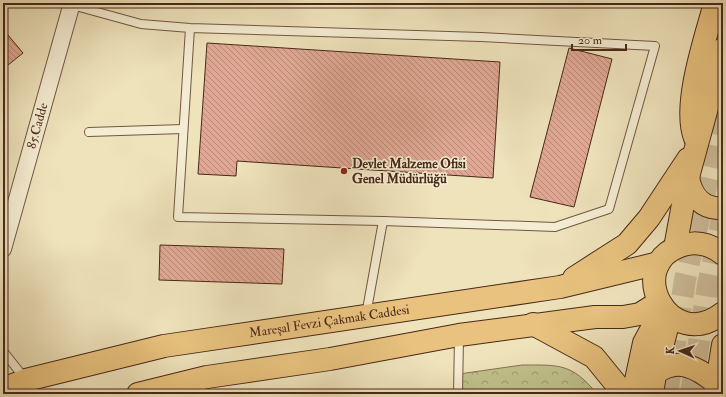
<svg xmlns="http://www.w3.org/2000/svg" width="726" height="397" viewBox="0 0 726 397" font-family="'IM FELL Double Pica',serif">
  <defs>
    <pattern id="forest-crowns" width="20" height="18" patternUnits="userSpaceOnUse"><rect width="20" height="18" fill="#c0c18c"/><path d="M2 6a3 3 0 1 1 6 0M12 15a3 3 0 1 1 6 0" fill="none" stroke="#9e9d71"/></pattern>
    <pattern id="building-back-hatch" width="6" height="6" patternUnits="userSpaceOnUse"><rect width="6" height="6" fill="#e0a894"/><path d="M-1 5l2 2M0 0l6 6M5-1l2 2" fill="none" stroke="#b88978"/></pattern>
  </defs>
  <rect width="100%" height="100%" fill="#efe3bc"/>
  <filter id="stains"><feTurbulence type="fractalNoise" baseFrequency=".005" numOctaves="4"/><feColorMatrix values="0 0 0 0 .2 0 0 0 0 .09 0 0 0 0 .02 0 0 0 .5 -.17"/></filter>
  <radialGradient id="worn" r=".72"><stop offset=".6" stop-color="#630" stop-opacity="0"/><stop offset="1" stop-color="#630" stop-opacity=".3"/></radialGradient>
  <path fill="url(#forest-crowns)" stroke="#847452" d="M 522,365 C 559,365 572,363 597,394 L 458,394 L 459,374 Z"/>
  <g fill="url(#building-back-hatch)" stroke="#482817">
    <polygon points="3,29 23,53 3,69"/>
    <polygon points="207,43 500,62 493,178 237,161 236,176 198,174"/>
    <polygon points="569,48 612,59 574,207 530,197"/>
    <polygon points="160,245 284,249 282,284 159,280"/>
  </g>
  <g fill="none" stroke-linecap="round" stroke-linejoin="round">
    <g stroke="#cebe9b" stroke-width="22" stroke-dasharray="22 11" stroke-linecap="butt">
      <polyline points="667,394 685,280 723,113"/>
      <polyline points="691,394 708,285 723,215"/>
    </g>
    <g stroke="#725740" stroke-width="10">
      <g id="lane">
        <polyline points="72,5 141,24 190,28 481,37 655,46 609,209 555,227 383,221 178,217 190,28"/>
        <polyline points="89,132 183,129"/>
        <polyline points="366,315 383,221"/>
        <polyline points="3,351 26,380"/>
        <polyline points="458,394 459,337"/>
      </g>
    </g>
    <g stroke="#725740" stroke-width="18">
      <g id="street">
        <path id="s1" d="M 3,249 L 72,3"/>
      </g>
    </g>
    <g stroke="#482817" stroke-width="24">
      <g id="primary">
        <path d="M 695,138 C 682,105 706,37 715,3"/>
        <path d="M 688,177 C 691,196 703,210 723,208"/>
        <polyline points="675,248 688,177 723,49"/>
        <path d="M 723,254 C 710,244 696,240 680,246 C 624,266 669,355 723,313"/>
        <polyline points="574,278 627,244 649,218 688,159"/>
        <polyline points="533,324 594,357 616,384 621,394"/>
        <path d="M 655,374 C 676,356 697,367 716,383"/>
        <path id="s2" d="M 3,389 L 26,380 L 164,346 L 560,287 L 659,263"/>
        <polyline points="138,394 207,377 330,359 459,335 595,317 623,317 640,314 659,302"/>
        <polyline points="633,394 644,343 663,308"/>
        <polyline points="652,394 655,374 670,316"/>
        <polyline points="715,394 723,345"/>
      </g>
    </g>
    <use href="#lane" stroke="#f5edd3" stroke-width="8"/>
    <use href="#street" stroke="#f5edd3" stroke-width="16"/>
    <use href="#primary" stroke="#e8c27e" stroke-width="22"/>
  </g>
  <circle fill="#8f2418" stroke="#f5edd3" stroke-width="1.5" cx="344" cy="171" r="4"/>
  <g text-anchor="middle" dominant-baseline="central" stroke-width="3" stroke-linejoin="round" paint-order="stroke">
    <g font-size="13" fill="#482817" stroke="#f5edd3">
      <text stroke="none"><textPath href="#s1" startOffset="128">85.Cadde</textPath></text>
      <text stroke="none"><textPath href="#s2" startOffset="334">Mareşal Fevzi Çakmak Caddesi</textPath></text>
    </g>
    <g font-size="13" font-weight="bold" fill="#482817" stroke="#f5edd3" text-anchor="start">
      <text x="352" y="164">Devlet Malzeme Ofisi<tspan x="352" dy="15">Genel Müdürlüğü</tspan></text>
    </g>
  </g>
  <rect width="726" height="397" fill="none" stroke="#efe3bc" stroke-width="16"/>
  <rect x="4" y="4" width="718" height="389" fill="none" stroke="#482817" stroke-width="2"/>
  <rect x="8" y="8" width="710" height="381" fill="none" stroke="#482817"/>
  <g transform="translate(680 351) rotate(273)" stroke="#f5edd3" stroke-width="3" paint-order="stroke">
  <path d="M0-3L7 15L0 10L-7 15Z" fill="#482817"/>
  <text y="-6" font-size="11" font-weight="bold" text-anchor="middle" fill="#482817">K</text>
  </g>
  <path d="M572 44v6h54v-6" fill="none" stroke="#482817" stroke-width="2"/>
  <text x="578" y="44" font-size="12" fill="#482817" stroke="#f5edd3" stroke-width="3" paint-order="stroke">20 m</text>
  <rect width="100%" height="100%" filter="url(#stains)"/>
  <rect width="100%" height="100%" fill="url(#worn)"/>
</svg>
